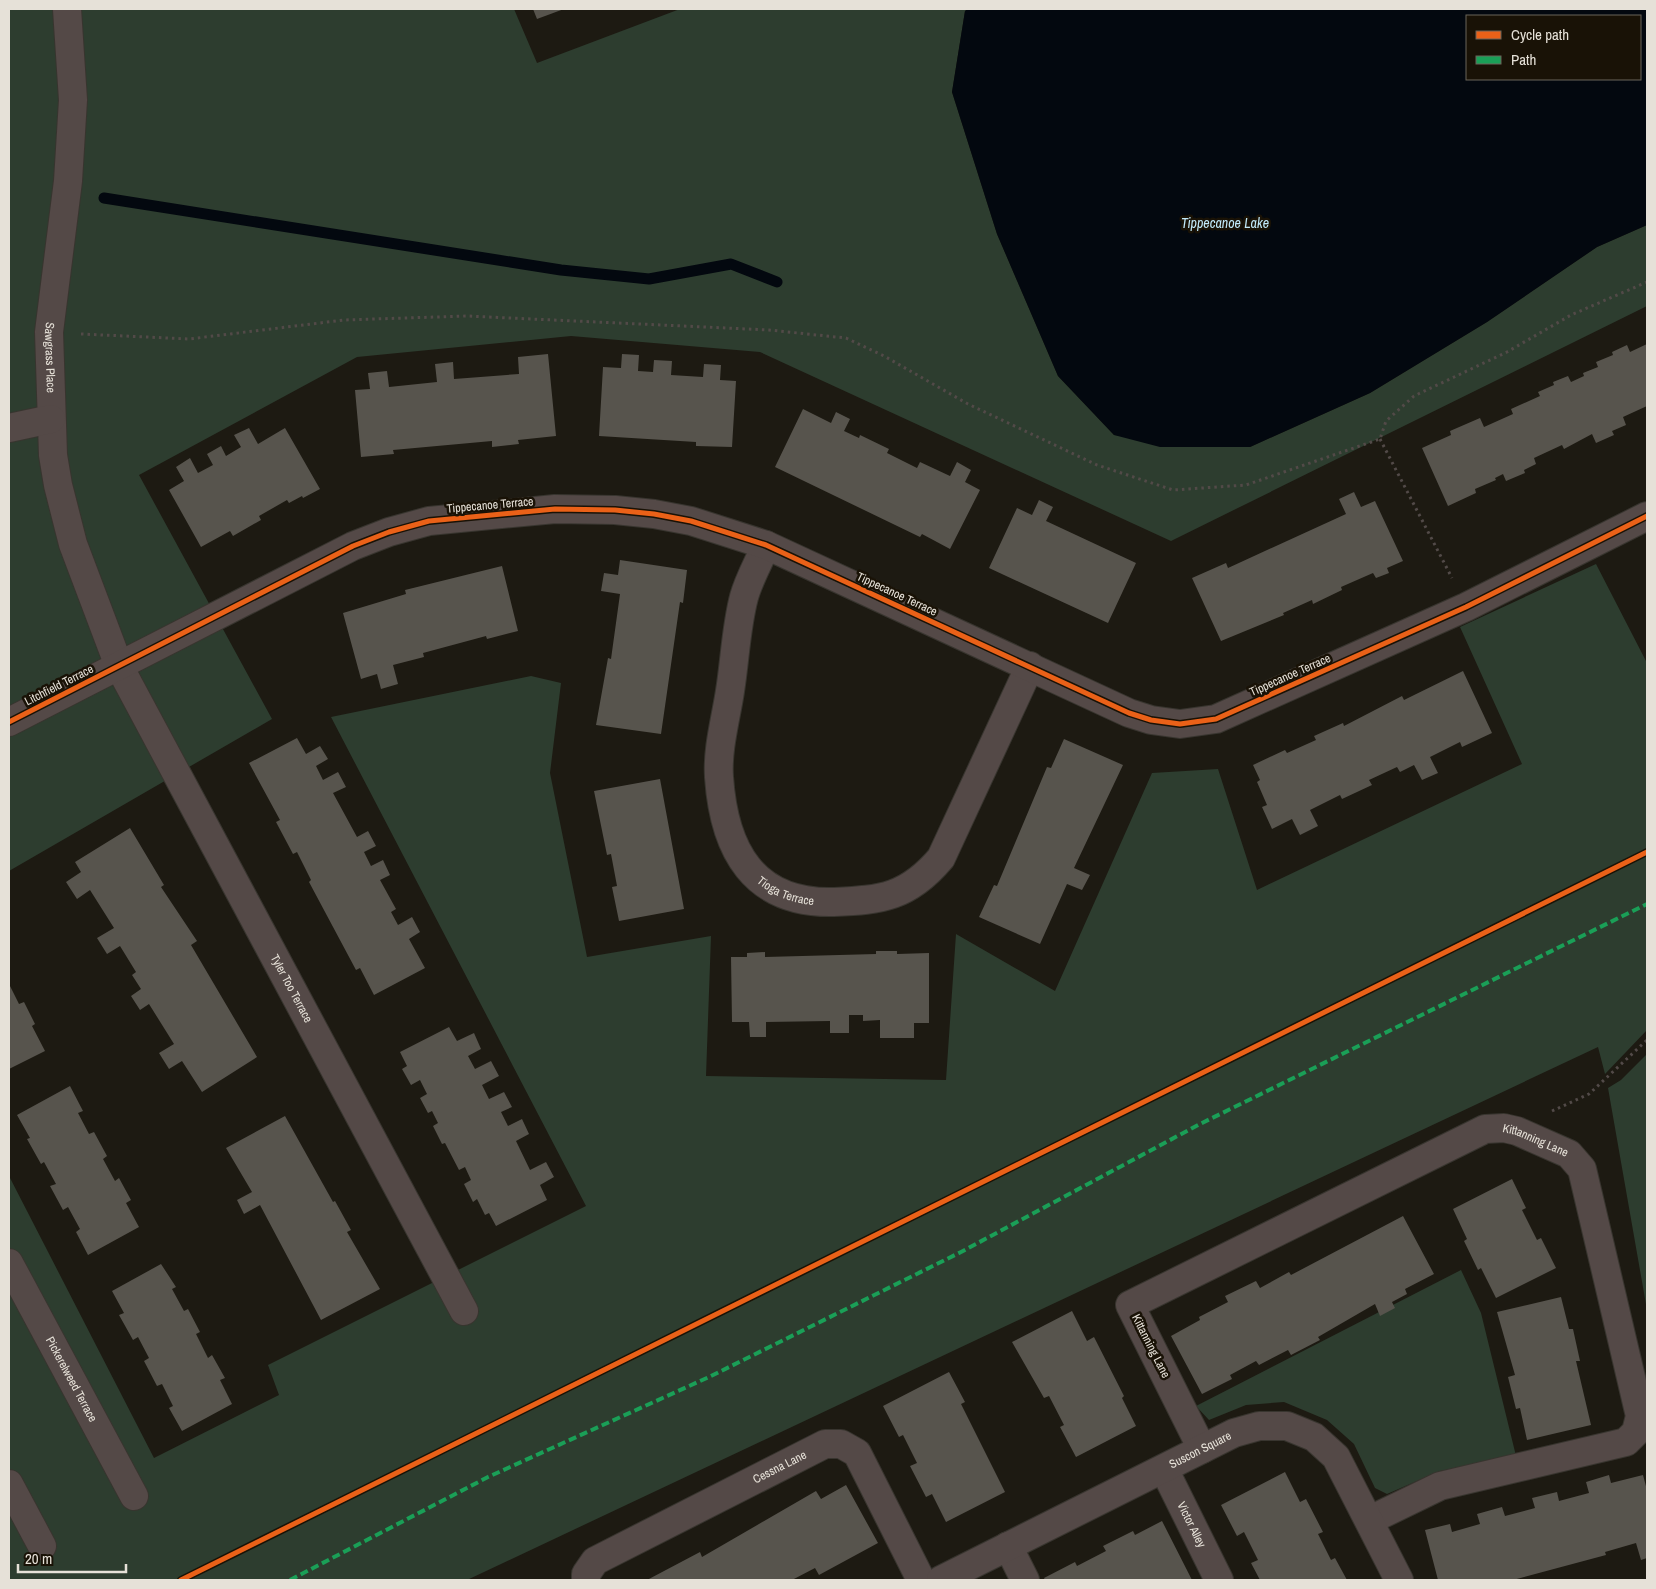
<svg xmlns="http://www.w3.org/2000/svg" width="1656" height="1589" viewBox="0 0 1656 1589" font-family="'Archivo Narrow',sans-serif">
  <rect width="100%" height="100%" fill="#1d1a12"/>
  <g fill="#2d3d2f">
    <polygon points="9,9 514,9 537,63 680,9 968,9 965,11 952,92 997,234 1058,376 1114,435 1250,447 1370,393 1487,322 1597,247 1647,225 1647,306 1171,541 760,352 571,336 357,357 139,475 272,719 9,871"/>
    <polygon points="1596,564 1647,663 1647,1030 1605,1074 1598,1047 467,1580 9,1580 9,1176 154,1458 279,1395 268,1365 586,1206 331,717 531,676 561,683 550,773 587,957 711,936 706,1076 946,1080 956,934 1055,991 1152,773 1218,769 1257,890 1522,764 1460,627"/>
    <polygon points="1647,1054 1647,1310 1608,1088 1621,1080"/>
    <polygon points="1461,1270 1481,1313 1516,1456 1440,1471 1387,1494 1375,1488 1354,1444 1327,1420 1284,1402 1246,1405 1209,1420 1196,1406"/>
  </g>
  <path fill="#03080f" fill-rule="evenodd" d="M 968,9 L 1647,9 L 1647,225 L 1597,247 L 1487,322 L 1370,393 L 1250,447 L 1160,447 L 1114,435 L 1058,376 L 997,234 L 952,92 L 965,11 ZM 1467,16 L 1640,16 L 1640,79 L 1467,79 Z"/>
  <g fill="none" stroke-linecap="round" stroke-linejoin="round">
    <polyline stroke="#03080f" stroke-width="11" points="104,198 561,270 649,279 731,264 777,282"/>
  </g>
  <g fill="#57544d">
    <polygon points="533,9 564,9 537,19"/>
    <polygon points="1647,344 1647,406 1623,417 1626,425 1612,431 1614,435 1596,443 1592,434 1564,449 1562,445 1534,458 1536,464 1524,470 1525,473 1506,481 1503,474 1495,478 1496,480 1475,489 1476,493 1448,506 1422,448 1451,435 1450,431 1480,418 1484,427 1513,414 1511,409 1540,396 1538,392 1554,385 1553,382 1568,376 1571,382 1584,376 1583,373 1598,367 1596,362 1613,355 1612,352 1627,345 1630,352"/>
    <polygon points="548,354 556,436 518,440 519,444 492,447 492,441 393,450 394,454 361,457 355,390 370,389 368,373 387,371 389,387 437,382 435,364 453,362 454,379 519,374 518,357"/>
    <polygon points="622,354 639,355 638,371 653,372 654,360 672,361 671,375 703,377 704,364 721,365 720,380 736,381 732,447 696,446 696,442 599,436 603,367 621,368"/>
    <polygon points="803,409 831,423 836,412 850,419 844,431 859,438 860,435 889,449 887,453 917,468 920,462 950,476 957,462 971,470 965,482 980,490 950,549 922,534 920,537 775,467"/>
    <polygon points="249,428 258,444 285,428 320,489 303,498 302,496 289,503 287,500 259,516 261,520 233,536 230,531 201,547 169,490 184,481 176,467 190,458 198,473 213,465 207,454 221,446 226,456 241,447 234,435"/>
    <polygon points="1354,492 1361,507 1375,501 1403,561 1387,568 1389,573 1376,578 1373,573 1341,587 1342,590 1313,604 1312,600 1283,613 1284,615 1221,641 1192,578 1226,563 1228,568 1346,514 1339,499"/>
    <polygon points="1039,500 1053,507 1046,521 1136,563 1108,623 989,568 1017,508 1032,515"/>
    <polygon points="620,560 687,570 683,603 680,602 661,734 596,725 608,658 611,659 620,594 601,591 604,573 618,575"/>
    <polygon points="502,566 518,631 487,639 486,636 423,653 424,657 393,665 398,684 381,689 377,674 361,679 343,613 406,594 405,590"/>
    <polygon points="1463,671 1492,733 1462,747 1460,742 1430,757 1438,773 1422,780 1414,765 1400,772 1397,767 1369,780 1372,785 1342,799 1340,795 1310,810 1318,826 1300,835 1292,819 1272,829 1262,807 1267,805 1257,782 1260,780 1253,765 1285,750 1287,753 1316,740 1314,736 1343,723 1344,726 1402,696 1404,700"/>
    <polygon points="297,738 306,754 320,746 328,759 316,766 323,780 338,772 346,787 333,793 357,837 368,831 376,846 364,852 371,866 383,860 390,875 380,880 396,909 391,912 398,925 412,917 420,932 409,939 425,968 374,995 360,968 356,970 309,882 311,880 297,852 293,854 276,822 280,820 249,763"/>
    <polygon points="1064,739 1123,765 1074,868 1090,875 1082,890 1067,884 1040,944 979,917 994,885 997,886 1047,767 1051,768"/>
    <polygon points="660,779 684,909 619,921 612,887 617,886 611,854 607,855 594,791"/>
    <polygon points="130,828 164,885 161,887 197,941 191,945 257,1057 202,1092 182,1061 169,1069 159,1053 174,1044 149,1004 140,1010 131,996 141,989 132,975 136,972 120,946 107,954 97,938 114,928 90,890 77,899 66,882 81,872 75,862"/>
    <polygon points="876,951 897,951 897,954 929,953 929,1023 914,1023 914,1038 880,1038 880,1020 863,1021 863,1015 849,1015 849,1033 830,1033 830,1021 766,1022 766,1037 750,1037 749,1022 732,1022 731,957 747,957 747,953 765,952 765,957 876,954"/>
    <polygon points="9,984 19,1004 24,1002 35,1024 32,1026 45,1051 9,1069"/>
    <polygon points="449,1027 457,1041 474,1033 481,1049 468,1056 475,1069 491,1061 499,1076 482,1085 489,1099 504,1092 512,1107 501,1112 508,1126 522,1119 529,1134 516,1141 530,1170 546,1162 554,1177 540,1185 547,1200 496,1226 489,1213 485,1215 477,1199 473,1202 464,1184 471,1180 465,1167 459,1170 445,1143 442,1144 433,1126 438,1123 432,1111 428,1113 420,1098 427,1094 420,1080 411,1085 402,1069 407,1066 400,1052"/>
    <polygon points="70,1086 83,1111 78,1113 89,1134 94,1132 107,1156 103,1159 115,1181 119,1178 131,1200 126,1203 139,1227 88,1255 76,1232 80,1229 68,1207 63,1210 50,1186 56,1184 44,1162 41,1164 27,1139 30,1138 17,1115"/>
    <polygon points="285,1116 333,1202 335,1201 351,1230 347,1232 380,1289 321,1320 260,1205 244,1214 237,1200 252,1192 226,1148"/>
    <polygon points="1512,1179 1526,1208 1522,1210 1537,1240 1541,1238 1556,1268 1496,1298 1481,1268 1478,1270 1464,1241 1467,1239 1453,1209"/>
    <polygon points="1403,1216 1434,1274 1405,1289 1407,1294 1392,1302 1395,1308 1380,1316 1375,1304 1318,1337 1320,1340 1291,1355 1288,1350 1259,1365 1256,1361 1230,1375 1232,1379 1202,1394 1171,1336 1200,1320 1199,1317 1228,1302 1225,1296 1256,1281 1260,1288 1289,1272 1291,1275"/>
    <polygon points="161,1264 176,1287 172,1289 184,1311 188,1309 200,1332 196,1334 208,1358 212,1355 225,1378 220,1380 232,1404 182,1431 169,1408 173,1406 162,1384 157,1386 144,1361 149,1358 138,1337 133,1340 119,1315 124,1313 112,1291"/>
    <polygon points="1561,1297 1569,1329 1573,1329 1580,1361 1576,1361 1591,1425 1527,1440 1520,1408 1516,1409 1508,1377 1515,1375 1497,1312"/>
    <polygon points="1072,1311 1087,1341 1094,1337 1124,1396 1122,1398 1136,1426 1076,1457 1060,1427 1064,1425 1049,1396 1044,1398 1012,1342"/>
    <polygon points="949,1372 965,1402 961,1404 1005,1492 946,1522 932,1494 926,1497 910,1466 917,1463 903,1435 899,1437 883,1406"/>
    <polygon points="1285,1472 1300,1502 1306,1499 1323,1532 1318,1534 1331,1560 1335,1558 1347,1580 1260,1580 1251,1563 1258,1560 1244,1532 1237,1536 1221,1505"/>
    <polygon points="1609,1475 1611,1483 1643,1475 1647,1490 1647,1558 1641,1560 1636,1543 1605,1552 1606,1555 1513,1580 1438,1580 1425,1530 1450,1524 1452,1532 1480,1524 1477,1514 1502,1507 1505,1516 1535,1508 1532,1498 1557,1492 1559,1501 1589,1493 1586,1482"/>
    <polygon points="846,1485 878,1543 819,1575 815,1568 792,1580 647,1580 700,1552 702,1557 816,1491 821,1499"/>
    <polygon points="1162,1521 1192,1580 1045,1580 1044,1578 1075,1562 1077,1566 1106,1551 1103,1546 1133,1531 1135,1535"/>
  </g>
  <g fill="none" stroke-linecap="round" stroke-linejoin="round">
    <g stroke="#38352f" stroke-width="30">
      <g id="minor">
        <path id="s1" d="M 67,9 L 73,100 L 68,181 L 49,332 L 53,455 L 58,485 L 73,544 L 119,666 L 464,1311"/>
        <polyline points="9,428 51,419"/>
        <path id="s2" d="M 766,545 C 759,562 749,579 744,597 C 736,627 735,660 730,691 C 726,718 717,749 719,777 C 724,850 753,904 834,902 C 882,900 908,897 941,858 L 1030,666"/>
        <polyline points="9,722 353,546 389,532 429,521 555,509 615,510 654,514 691,521 766,545 1129,713 1151,720 1180,724 1216,719 1466,607 1647,516"/>
        <path id="s3" d="M 9,1263 L 134,1496"/>
        <path id="s4" d="M 1202,1449 L 1130,1305 L 1485,1129 L 1504,1128 L 1517,1131 L 1569,1154 L 1582,1169 L 1640,1416 L 1636,1432 L 1626,1442 L 1440,1486 L 1370,1520"/>
        <path id="s5" d="M 1164,1469 L 1219,1580"/>
        <polyline points="9,1484 42,1546"/>
        <polyline points="1008,1546 1025,1580"/>
        <path id="s6" d="M 586,1580 L 586,1574 L 595,1561 L 825,1444 L 841,1444 L 857,1453 L 921,1580"/>
        <path id="s7" d="M 941,1580 L 1234,1433 L 1259,1426 L 1287,1426 L 1314,1437 L 1336,1457 L 1399,1580"/>
      </g>
    </g>
    <g stroke="#524a48" stroke-width="3" stroke-dasharray="2.5 4" stroke-linecap="butt">
      <polyline points="81,334 189,339 344,320 467,316 769,330 846,338 884,356 968,404 1097,465 1173,490 1246,485 1380,439 1386,421 1414,396 1507,352 1571,315 1647,282"/>
      <polyline points="1380,439 1452,578"/>
      <polyline points="1552,1111 1589,1094 1647,1040"/>
    </g>
    <use href="#minor" stroke="#544947" stroke-width="28"/>
    <polyline stroke="#1a9f57" stroke-width="4" stroke-dasharray="8 4" stroke-linecap="butt" points="290,1580 488,1477 709,1377 961,1252 1200,1124 1647,904"/>
    <g stroke="#191206" stroke-width="8">
      <g id="cycleway">
        <polyline points="9,722 353,546 389,532 429,521 555,509 615,510 654,514 691,521 766,545 1129,713 1151,720 1180,724 1216,719 1466,607 1647,516"/>
        <polyline points="181,1580 1647,852"/>
      </g>
    </g>
    <use href="#cycleway" stroke="#ea6118" stroke-width="5"/>
  </g>
  <g text-anchor="middle" dominant-baseline="central" stroke-width="5" stroke-linejoin="round" paint-order="stroke">
    <g font-size="12" fill="#e6e1d8" stroke="#191206">
      <text stroke="none"><textPath href="#s1" startOffset="350">Sawgrass Place</textPath></text>
      <text transform="translate(490 505) rotate(-5)">Tippecanoe Terrace</text>
      <text transform="translate(897 594) rotate(25)">Tippecanoe Terrace</text>
      <text transform="translate(1290 675) rotate(-24)">Tippecanoe Terrace</text>
      <text transform="translate(59 685) rotate(-27)">Litchfield Terrace</text>
      <text stroke="none"><textPath href="#s2" startOffset="381">Tioga Terrace</textPath></text>
      <text stroke="none"><textPath href="#s1" startOffset="1035">Tyler Too Terrace</textPath></text>
      <text stroke="none"><textPath href="#s4" startOffset="610">Kittanning Lane</textPath></text>
      <text transform="translate(1151 1346) rotate(63)">Kittanning Lane</text>
      <text stroke="none"><textPath href="#s3" startOffset="132">Pickerelweed Terrace</textPath></text>
      <text stroke="none"><textPath href="#s7" startOffset="290">Suscon Square</textPath></text>
      <text stroke="none"><textPath href="#s6" startOffset="229">Cessna Lane</textPath></text>
      <text stroke="none"><textPath href="#s5" startOffset="62">Victor Alley</textPath></text>
    </g>
    <g font-size="14" font-style="italic" fill="#c1e9f9" stroke="#191206">
      <text x="1225" y="223">Tippecanoe Lake</text>
    </g>
  </g>
  <rect width="1656" height="1589" fill="none" stroke="#e6e1d8" stroke-width="20"/>
  <rect x="1466" y="15" width="175" height="65" fill="#191206" stroke="#6b655a"/>
  <rect x="1476" y="31" width="25" height="8" fill="#ea6118" stroke="#6b655a"/>
  <text x="1511" y="40" font-size="15" fill="#e6e1d8">Cycle path</text>
  <rect x="1476" y="56" width="25" height="8" fill="#1a9f57" stroke="#6b655a"/>
  <text x="1511" y="65" font-size="15" fill="#e6e1d8">Path</text>
  <path d="M18 1564v8h108v-8" fill="none" stroke="#e6e1d8" stroke-width="2.5"/>
  <text x="25" y="1564" font-size="15" fill="#e6e1d8" stroke="#191206" stroke-width="4" paint-order="stroke">20 m</text>
</svg>
